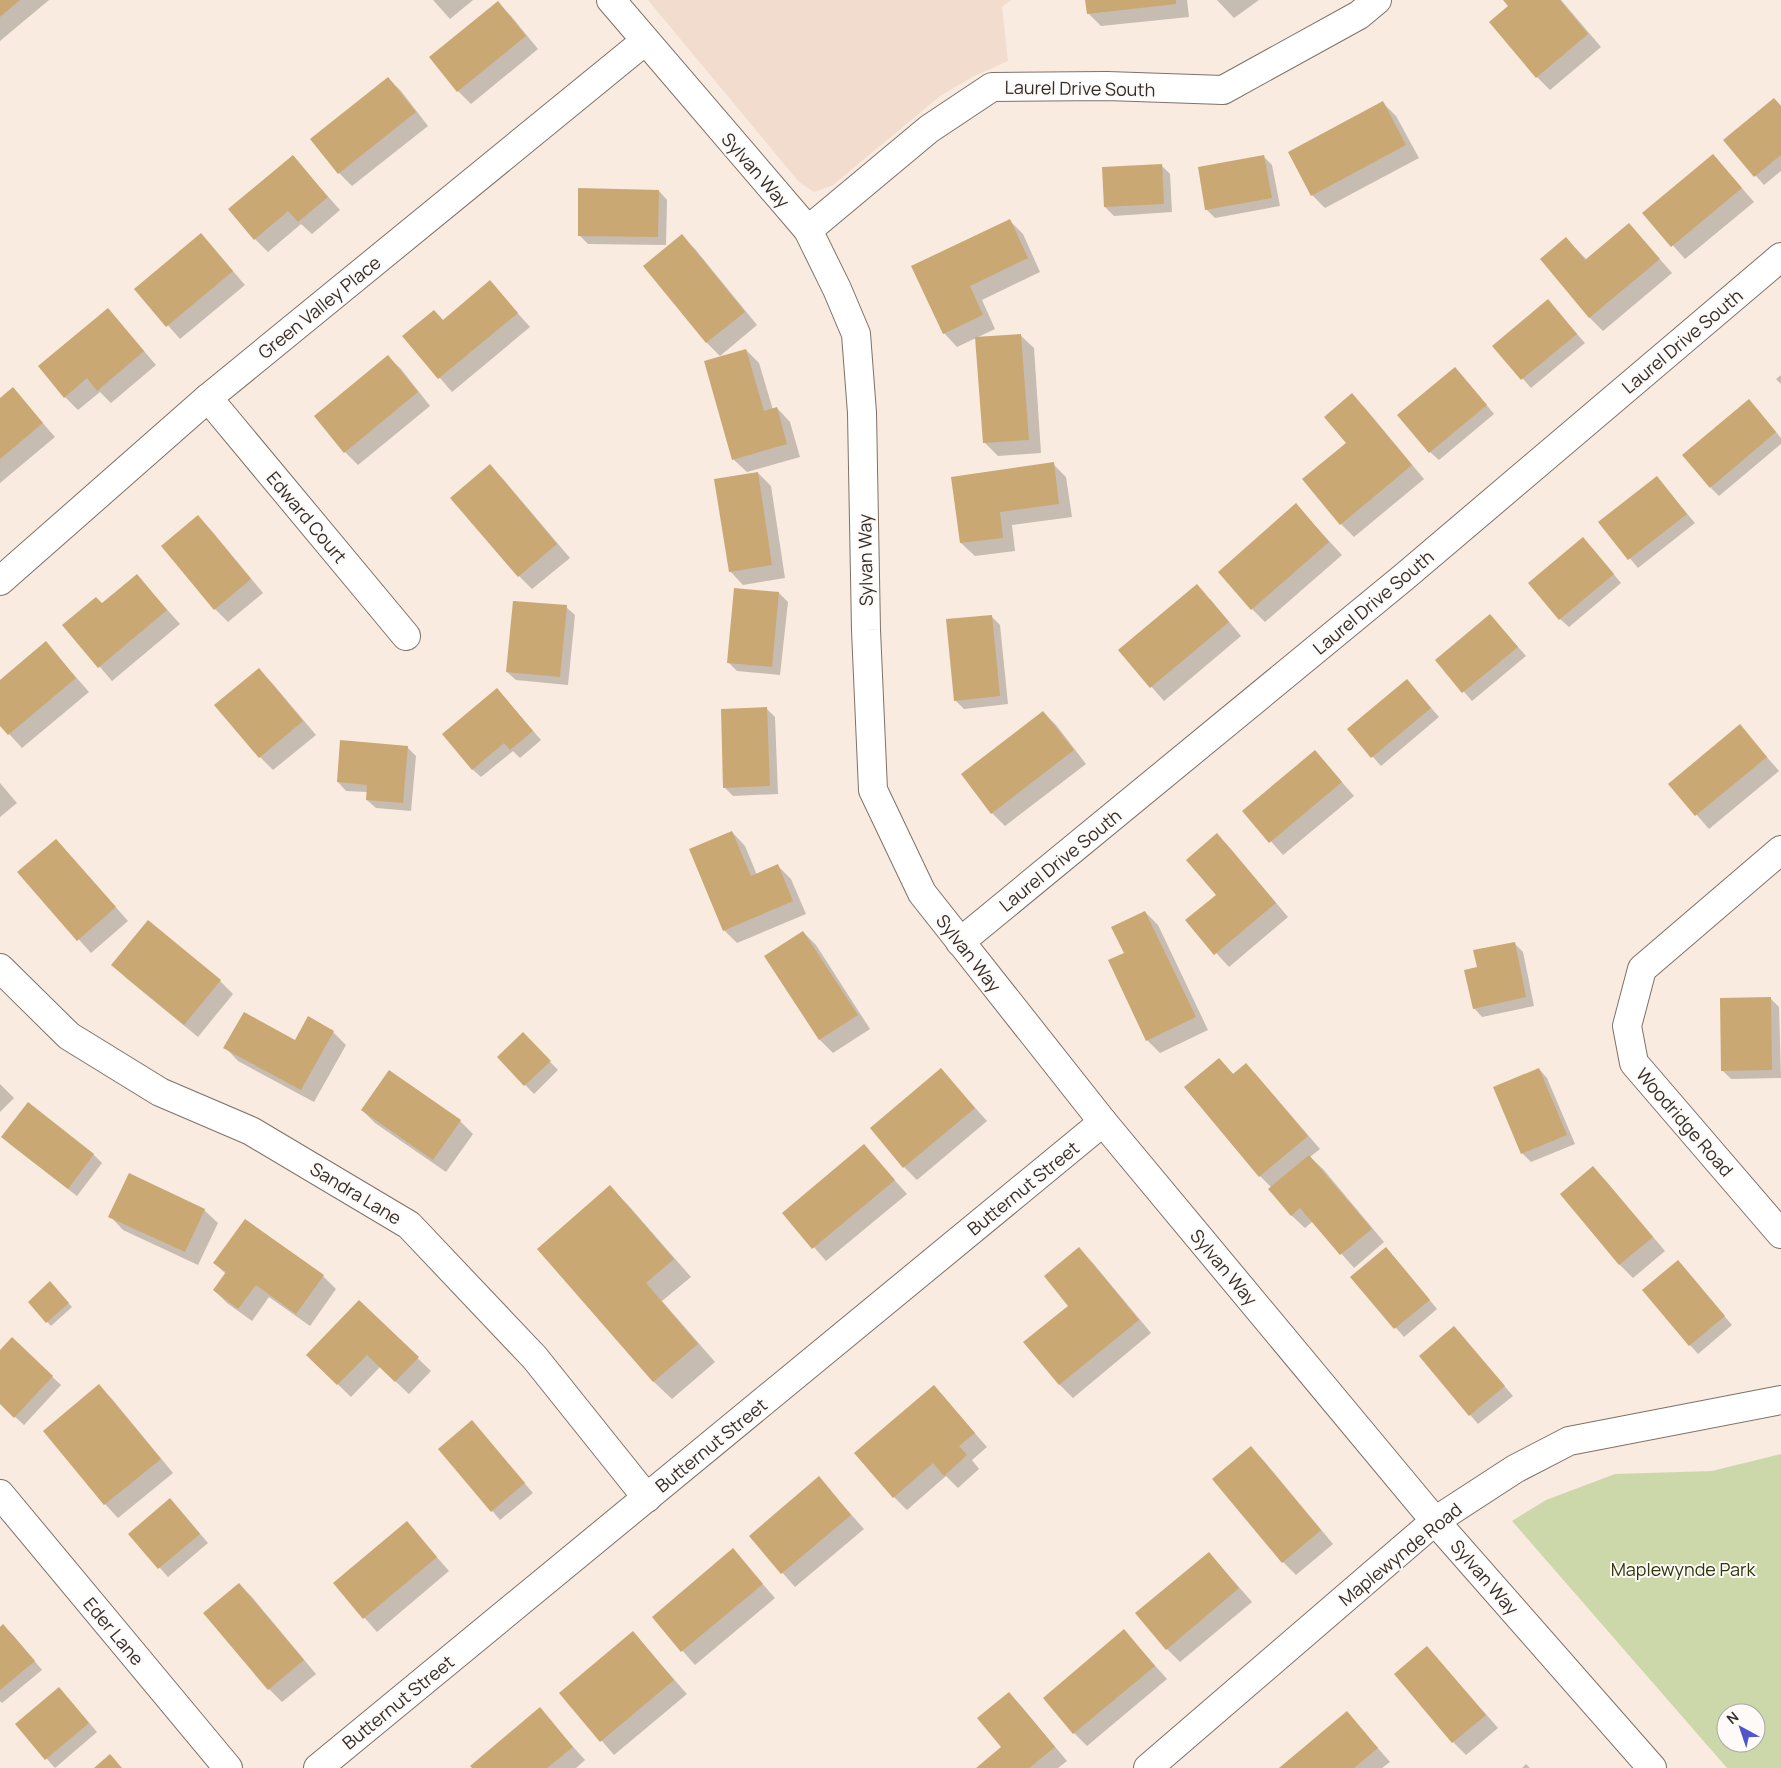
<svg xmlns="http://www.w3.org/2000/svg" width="1781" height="1768" viewBox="0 0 1781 1768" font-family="Manrope,sans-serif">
  <rect width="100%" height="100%" fill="#f9ebdf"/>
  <polygon fill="#f1dccd" points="648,0 1011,0 1002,7 1008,61 974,76 940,96 833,185 814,192 799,182"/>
  <path fill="#ccd8aa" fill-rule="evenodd" d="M 1781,1454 L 1781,1768 L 1727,1768 L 1512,1521 L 1546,1500 L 1615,1474 L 1712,1471 ZM 1726,1713 L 1756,1713 L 1756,1743 L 1726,1743 Z"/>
  <g fill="#0003">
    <polygon points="0,0 49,0 0,41"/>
    <polygon points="433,0 473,0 450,19"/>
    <polygon points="1087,0 1187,0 1189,17 1101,26 1088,13"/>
    <polygon points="1217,0 1259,0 1234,18"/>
    <polygon points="1505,0 1561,0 1601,47 1550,90 1537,77 1510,6"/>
    <polygon points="498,3 511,16 538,49 471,104 458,91 431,57"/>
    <polygon points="388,78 401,91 428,126 352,186 339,173"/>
    <polygon points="1383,103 1396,116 1419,158 1325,208 1312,195"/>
    <polygon points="1781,106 1781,171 1764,185 1725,140"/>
    <polygon points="1713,155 1754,202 1685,259 1644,213"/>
    <polygon points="292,156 340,210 312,234 301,224 268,252 255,239"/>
    <polygon points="1263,156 1272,165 1280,206 1215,218 1206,209"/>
    <polygon points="1161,165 1170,174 1172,212 1114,216 1105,207 1103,168"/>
    <polygon points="659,191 667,200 666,245 588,244 579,235"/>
    <polygon points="1010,221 1023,234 1040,272 982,300 995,329 957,347 944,333 913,266"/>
    <polygon points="1629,224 1672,273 1603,331 1590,318 1541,259 1566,238 1587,260"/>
    <polygon points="201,234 245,285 180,339 136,289"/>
    <polygon points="681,236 695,249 757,325 720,356 707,343 645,266"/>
    <polygon points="490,282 530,327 452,392 404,336 443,321"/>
    <polygon points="1548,301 1585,343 1531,388 1494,346"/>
    <polygon points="108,309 156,365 111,403 100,392 78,410 65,397"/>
    <polygon points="1020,335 1034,348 1041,453 998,456 985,443"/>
    <polygon points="746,350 759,363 773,410 777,408 790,422 800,457 747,472 733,459"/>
    <polygon points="387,356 401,369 430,406 358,465 345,452"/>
    <polygon points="1781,375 1781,384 1776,379"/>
    <polygon points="1463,377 1494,414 1439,460 1430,452"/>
    <polygon points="13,389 55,437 0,483 0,400"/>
    <polygon points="1352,395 1365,408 1424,479 1354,537 1341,524"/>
    <polygon points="1757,409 1781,438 1781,444 1719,496 1711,488"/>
    <polygon points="1053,464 1066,477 1072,517 1012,525 1015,551 975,556 961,543 952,478"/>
    <polygon points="490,466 503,479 570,558 532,589 519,576"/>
    <polygon points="758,473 771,486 785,578 743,585 730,571"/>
    <polygon points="1657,478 1695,523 1638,568 1600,522"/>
    <polygon points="1296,505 1342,555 1265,622 1252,609"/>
    <polygon points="198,517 211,530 263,593 228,622 215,609"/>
    <polygon points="1591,547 1621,583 1569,627 1560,619"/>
    <polygon points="137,576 180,624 112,681 64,625 102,605"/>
    <polygon points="735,589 779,593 788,602 780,675 737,671 728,662"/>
    <polygon points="1210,599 1241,636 1164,701 1120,651"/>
    <polygon points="566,607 575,615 568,685 516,680 507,672"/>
    <polygon points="1490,615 1526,656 1472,701 1436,660"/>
    <polygon points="991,616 1000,625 1008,704 964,709 955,700"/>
    <polygon points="46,643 89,692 22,748 0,724 0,682"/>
    <polygon points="259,670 272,683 316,735 273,770 260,757 216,705"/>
    <polygon points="1407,680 1439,717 1381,766 1349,730"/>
    <polygon points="505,698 541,740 520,758 513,751 481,777 472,769"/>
    <polygon points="767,709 775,717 778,794 733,796 724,787"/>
    <polygon points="1043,712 1056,725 1086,764 1005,826 992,813"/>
    <polygon points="1740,726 1779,771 1709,829 1670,784"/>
    <polygon points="407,747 416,756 411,811 376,808 367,800 368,792 346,791 338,782"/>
    <polygon points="1315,751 1354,796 1283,855 1244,811"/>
    <polygon points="0,783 17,803 0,817"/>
    <polygon points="732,832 745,846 757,875 778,866 791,879 806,914 737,943 724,930"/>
    <polygon points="1217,835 1230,848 1288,917 1229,967 1187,921 1217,895"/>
    <polygon points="56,840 128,921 91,953 19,873"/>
    <polygon points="1145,912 1158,925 1208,1030 1160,1053 1147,1040 1125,953"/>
    <polygon points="803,932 816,945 870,1029 833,1053 820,1040 766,957"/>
    <polygon points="1514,943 1523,952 1534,1006 1482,1017 1474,1008 1478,968"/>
    <polygon points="113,965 220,981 233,994 198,1037 126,978"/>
    <polygon points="1770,998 1779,1007 1781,1078 1731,1079 1722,1070"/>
    <polygon points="333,1032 346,1045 314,1102 238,1061 225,1047 296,1042"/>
    <polygon points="523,1034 558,1070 534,1094 498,1057"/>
    <polygon points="1219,1059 1234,1075 1246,1064 1259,1078 1320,1149 1310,1157 1323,1169 1384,1242 1354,1268 1313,1221 1305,1228 1291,1215 1272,1188 1260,1176"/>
    <polygon points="1539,1069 1547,1078 1575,1144 1531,1162 1522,1153"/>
    <polygon points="941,1070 987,1121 917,1180 904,1167"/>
    <polygon points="0,1084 14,1098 0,1112"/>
    <polygon points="28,1104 94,1155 102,1163 77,1196 11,1145 3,1137"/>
    <polygon points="362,1110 460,1121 473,1134 446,1172 375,1123"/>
    <polygon points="864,1146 907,1194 826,1261 784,1213"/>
    <polygon points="1593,1168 1606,1181 1665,1251 1633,1278 1620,1265 1561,1195"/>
    <polygon points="610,1187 628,1205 691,1277 662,1301 715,1362 672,1399 654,1382 539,1249"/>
    <polygon points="204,1210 218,1223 198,1265 123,1230 110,1216"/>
    <polygon points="1079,1249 1092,1262 1151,1333 1073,1398 1060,1385 1025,1342 1070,1306"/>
    <polygon points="1394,1257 1437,1309 1404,1337 1352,1277"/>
    <polygon points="214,1263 323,1276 336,1289 310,1326 269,1297 252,1321 227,1303 214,1290 226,1274"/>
    <polygon points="1686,1271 1732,1325 1698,1354 1690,1345"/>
    <polygon points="50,1283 72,1307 51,1326 29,1302"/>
    <polygon points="359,1302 431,1371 409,1394 380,1367 351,1397 321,1368"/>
    <polygon points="1454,1328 1513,1396 1478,1424 1420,1356"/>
    <polygon points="12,1339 61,1385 24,1425 0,1403 0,1352"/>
    <polygon points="99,1386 112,1399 173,1473 118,1518 105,1504 44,1431"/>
    <polygon points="934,1387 987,1447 972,1460 979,1469 958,1488 946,1476 907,1510 894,1497"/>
    <polygon points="472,1422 533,1493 500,1520 440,1449"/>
    <polygon points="1251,1448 1264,1461 1333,1544 1296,1575 1283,1562"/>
    <polygon points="819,1478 864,1529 795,1587 750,1536"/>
    <polygon points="179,1509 208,1543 168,1577 130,1534"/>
    <polygon points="407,1523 449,1571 377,1632 335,1584"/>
    <polygon points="733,1550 775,1598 695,1665 653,1617"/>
    <polygon points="1209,1553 1252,1602 1180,1662 1167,1649"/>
    <polygon points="239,1584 252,1597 316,1674 282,1702 269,1689 205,1613"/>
    <polygon points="0,1629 12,1634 42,1670 2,1703 0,1701"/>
    <polygon points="1124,1631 1167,1679 1087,1746 1074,1733"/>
    <polygon points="633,1633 687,1694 614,1755 561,1693"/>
    <polygon points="1427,1647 1498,1728 1466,1755 1453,1742 1396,1674"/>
    <polygon points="1009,1694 1022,1707 1067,1761 1058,1768 978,1768 1003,1747"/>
    <polygon points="68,1698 97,1732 55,1768 17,1725"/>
    <polygon points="539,1709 585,1760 576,1768 473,1768"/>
    <polygon points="1347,1713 1390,1762 1382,1768 1281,1768"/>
    <polygon points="1526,1764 1530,1768 1522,1768"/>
  </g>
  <g fill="#caa873">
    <polygon points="0,0 20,0 0,17"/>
    <polygon points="1085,0 1176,0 1176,4 1087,14"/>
    <polygon points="1503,0 1560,0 1588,34 1536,78 1489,22 1508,6"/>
    <polygon points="498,1 526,36 457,92 429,57"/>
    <polygon points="388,77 416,112 338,174 310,139"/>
    <polygon points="1774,98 1781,106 1781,155 1754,177 1723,140"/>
    <polygon points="1383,101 1406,145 1311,196 1288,152"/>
    <polygon points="1713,154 1742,188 1671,247 1642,213"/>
    <polygon points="293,155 328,197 298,222 288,211 254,240 228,209"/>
    <polygon points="1264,155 1272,198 1205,210 1198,167"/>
    <polygon points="1162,164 1164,204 1104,207 1102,167"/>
    <polygon points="578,188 659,190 658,237 578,236"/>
    <polygon points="1010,219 1028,258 970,286 983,315 943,334 911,266"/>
    <polygon points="1629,223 1660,259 1589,318 1540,259 1566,237 1585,260"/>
    <polygon points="201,233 233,271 166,327 134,289"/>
    <polygon points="682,234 745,312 706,343 643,266"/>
    <polygon points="490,280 518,313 438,379 402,336 434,310 443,320"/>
    <polygon points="1548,299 1577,334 1521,380 1492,346"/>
    <polygon points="108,308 144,351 97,391 87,378 64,398 38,366"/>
    <polygon points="1021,334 1029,440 983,443 975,337"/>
    <polygon points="746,349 764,411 777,407 787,444 732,460 704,361"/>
    <polygon points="388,355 418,392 344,453 314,416"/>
    <polygon points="1455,367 1487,405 1429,453 1397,415"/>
    <polygon points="13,387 43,423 0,459 0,398"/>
    <polygon points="1352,393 1412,465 1340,525 1302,479 1346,443 1324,417"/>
    <polygon points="1749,399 1776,432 1710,488 1682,455"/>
    <polygon points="1054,462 1059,504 1000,512 1003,538 960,543 951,477"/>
    <polygon points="490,464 557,544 518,577 450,498"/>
    <polygon points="758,472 772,565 729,572 714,479"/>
    <polygon points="1657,476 1687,514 1628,560 1598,522"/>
    <polygon points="1296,503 1329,542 1251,610 1218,572"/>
    <polygon points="198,515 251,579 214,610 161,546"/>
    <polygon points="1583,537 1614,574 1559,620 1528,583"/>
    <polygon points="137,574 167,610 98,668 62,625 96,597 102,603"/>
    <polygon points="1197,584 1229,622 1150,688 1118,650"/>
    <polygon points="734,588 779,592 772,667 727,663"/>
    <polygon points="513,601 567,605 560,677 506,672"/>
    <polygon points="1490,614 1518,647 1462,693 1435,660"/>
    <polygon points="992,615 1000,696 954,701 946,619"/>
    <polygon points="46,641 76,678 8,735 0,726 0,680"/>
    <polygon points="259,668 303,721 259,758 214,705"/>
    <polygon points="1407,679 1431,708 1371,758 1347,729"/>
    <polygon points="497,688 533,731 510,750 504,743 472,770 442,734"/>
    <polygon points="767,707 770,786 723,788 721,709"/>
    <polygon points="1043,711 1074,750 991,814 961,774"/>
    <polygon points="1740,724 1767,757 1695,816 1668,784"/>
    <polygon points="340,740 408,746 403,803 366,800 367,785 337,782"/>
    <polygon points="1315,750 1342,782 1269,843 1242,811"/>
    <polygon points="732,831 751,876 778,864 793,901 723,931 689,849"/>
    <polygon points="1217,833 1276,903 1214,955 1185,920 1216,895 1186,860"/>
    <polygon points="56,839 116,907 77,941 17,872"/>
    <polygon points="1145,911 1196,1017 1146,1041 1108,960 1124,953 1111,927"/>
    <polygon points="148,920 221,980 184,1025 111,965"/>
    <polygon points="803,931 858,1015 819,1040 764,956"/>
    <polygon points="1515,942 1526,997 1473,1009 1464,970 1477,967 1473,950"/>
    <polygon points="1771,997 1772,1070 1721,1071 1720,998"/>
    <polygon points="244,1012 295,1040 308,1016 334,1031 301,1090 223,1048"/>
    <polygon points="523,1032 551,1061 524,1086 497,1057"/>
    <polygon points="1219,1058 1233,1074 1246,1063 1308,1136 1259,1177 1184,1087"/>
    <polygon points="941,1068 975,1108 903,1168 870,1128"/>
    <polygon points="1539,1068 1567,1135 1521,1154 1493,1087"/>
    <polygon points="389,1070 461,1120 433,1160 361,1110"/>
    <polygon points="28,1102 94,1154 68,1189 1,1137"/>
    <polygon points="864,1144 895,1180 812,1249 782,1213"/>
    <polygon points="1309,1155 1372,1229 1340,1255 1300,1208 1291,1216 1268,1189"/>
    <polygon points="1593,1166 1653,1237 1619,1265 1560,1194"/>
    <polygon points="129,1173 205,1209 185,1252 108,1217"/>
    <polygon points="610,1185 674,1259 646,1283 698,1344 653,1382 537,1249"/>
    <polygon points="245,1219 324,1275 296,1314 256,1285 238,1309 213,1290 226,1272 213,1263"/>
    <polygon points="1079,1247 1139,1320 1059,1385 1023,1342 1068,1306 1044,1276"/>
    <polygon points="1386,1247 1430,1300 1394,1329 1350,1277"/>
    <polygon points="1678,1260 1725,1316 1689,1346 1642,1290"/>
    <polygon points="50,1281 69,1303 46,1323 28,1302"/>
    <polygon points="359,1300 419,1357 395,1382 367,1355 337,1385 306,1355"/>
    <polygon points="1454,1326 1505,1386 1469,1416 1419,1356"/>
    <polygon points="12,1337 53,1376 14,1418 0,1404 0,1350"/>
    <polygon points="99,1384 161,1459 104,1505 43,1431"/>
    <polygon points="934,1385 975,1433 959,1446 967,1455 944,1476 933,1463 893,1498 854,1453"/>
    <polygon points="472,1420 525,1483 491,1512 438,1449"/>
    <polygon points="1251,1446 1321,1530 1282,1563 1212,1479"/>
    <polygon points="819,1476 851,1515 781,1574 749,1536"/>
    <polygon points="170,1498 200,1534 158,1569 128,1534"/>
    <polygon points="407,1521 437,1557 363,1619 333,1583"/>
    <polygon points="733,1548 763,1584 681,1652 652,1617"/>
    <polygon points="1209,1552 1239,1588 1166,1650 1135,1613"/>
    <polygon points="239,1583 304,1660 268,1690 203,1613"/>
    <polygon points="3,1624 35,1661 0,1690 0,1627"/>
    <polygon points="1124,1629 1155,1666 1073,1734 1043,1698"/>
    <polygon points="633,1631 674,1680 600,1742 559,1693"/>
    <polygon points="1427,1646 1486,1715 1452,1743 1394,1674"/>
    <polygon points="59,1687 89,1723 45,1760 15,1724"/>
    <polygon points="1009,1692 1055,1747 1029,1768 976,1768 1001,1747 977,1718"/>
    <polygon points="540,1707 573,1747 547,1768 472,1768 470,1766"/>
    <polygon points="1347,1711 1378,1748 1354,1768 1279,1768"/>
    <polygon points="110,1754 122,1768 94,1768"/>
  </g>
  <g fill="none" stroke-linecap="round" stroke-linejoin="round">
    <g stroke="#7e7268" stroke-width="30">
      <g id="minor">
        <polyline points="611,0 808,230 837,289 856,334 862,413 866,630 873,790 922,893 1103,1122 1435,1521 1652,1768"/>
        <polyline points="808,230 929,129 992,87 1107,86 1223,90 1359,15 1377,0"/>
        <polyline points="208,398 406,636"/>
        <polyline points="0,581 208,398 645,41"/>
        <polyline points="1781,850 1642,969 1627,1026 1634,1063 1781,1234"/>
        <polyline points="960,942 1404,577 1781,257"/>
        <polyline points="0,968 69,1036 160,1092 251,1131 409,1225 535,1358 647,1498"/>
        <polyline points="0,1494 228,1768"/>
        <polyline points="318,1768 1103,1122"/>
        <polyline points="1148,1768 1435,1521 1515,1469 1569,1441 1781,1400"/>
      </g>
    </g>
    <use href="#minor" stroke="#fff" stroke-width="28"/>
  </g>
  <g text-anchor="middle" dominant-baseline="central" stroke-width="4" stroke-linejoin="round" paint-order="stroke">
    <g font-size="18" fill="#332d29" stroke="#fdfaf8">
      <text transform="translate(1080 88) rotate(1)">Laurel Drive South</text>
      <text transform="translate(756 170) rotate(49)">Sylvan Way</text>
      <text transform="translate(319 307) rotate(-39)">Green Valley Place</text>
      <text transform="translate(1682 341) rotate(-40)">Laurel Drive South</text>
      <text transform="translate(307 517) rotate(50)">Edward Court</text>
      <text transform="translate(865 560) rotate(-91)">Sylvan Way</text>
      <text transform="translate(1373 602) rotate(-40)">Laurel Drive South</text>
      <text transform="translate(1060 860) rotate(-39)">Laurel Drive South</text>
      <text transform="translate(969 953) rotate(52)">Sylvan Way</text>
      <text transform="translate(1685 1122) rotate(49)">Woodridge Road</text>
      <text transform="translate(1023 1188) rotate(-39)">Butternut Street</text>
      <text transform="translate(356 1193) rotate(31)">Sandra Lane</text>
      <text transform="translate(1224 1267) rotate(50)">Sylvan Way</text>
      <text transform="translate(711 1445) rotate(-39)">Butternut Street</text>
      <text transform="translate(1400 1554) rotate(-39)">Maplewynde Road</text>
      <text transform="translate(1485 1577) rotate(49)">Sylvan Way</text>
      <text transform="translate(114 1631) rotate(50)">Eder Lane</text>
      <text transform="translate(398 1702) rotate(-39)">Butternut Street</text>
    </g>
    <g font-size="18" fill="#2e370a" stroke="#fdfaf8">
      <text x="1683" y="1569">Maplewynde Park</text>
    </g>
  </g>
  <g transform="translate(1741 1728) rotate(320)"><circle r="24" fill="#fdfaf8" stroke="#aca8a5"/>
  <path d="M0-4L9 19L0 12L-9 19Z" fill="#5055cb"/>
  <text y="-8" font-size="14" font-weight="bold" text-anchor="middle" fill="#332d29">N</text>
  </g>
</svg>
